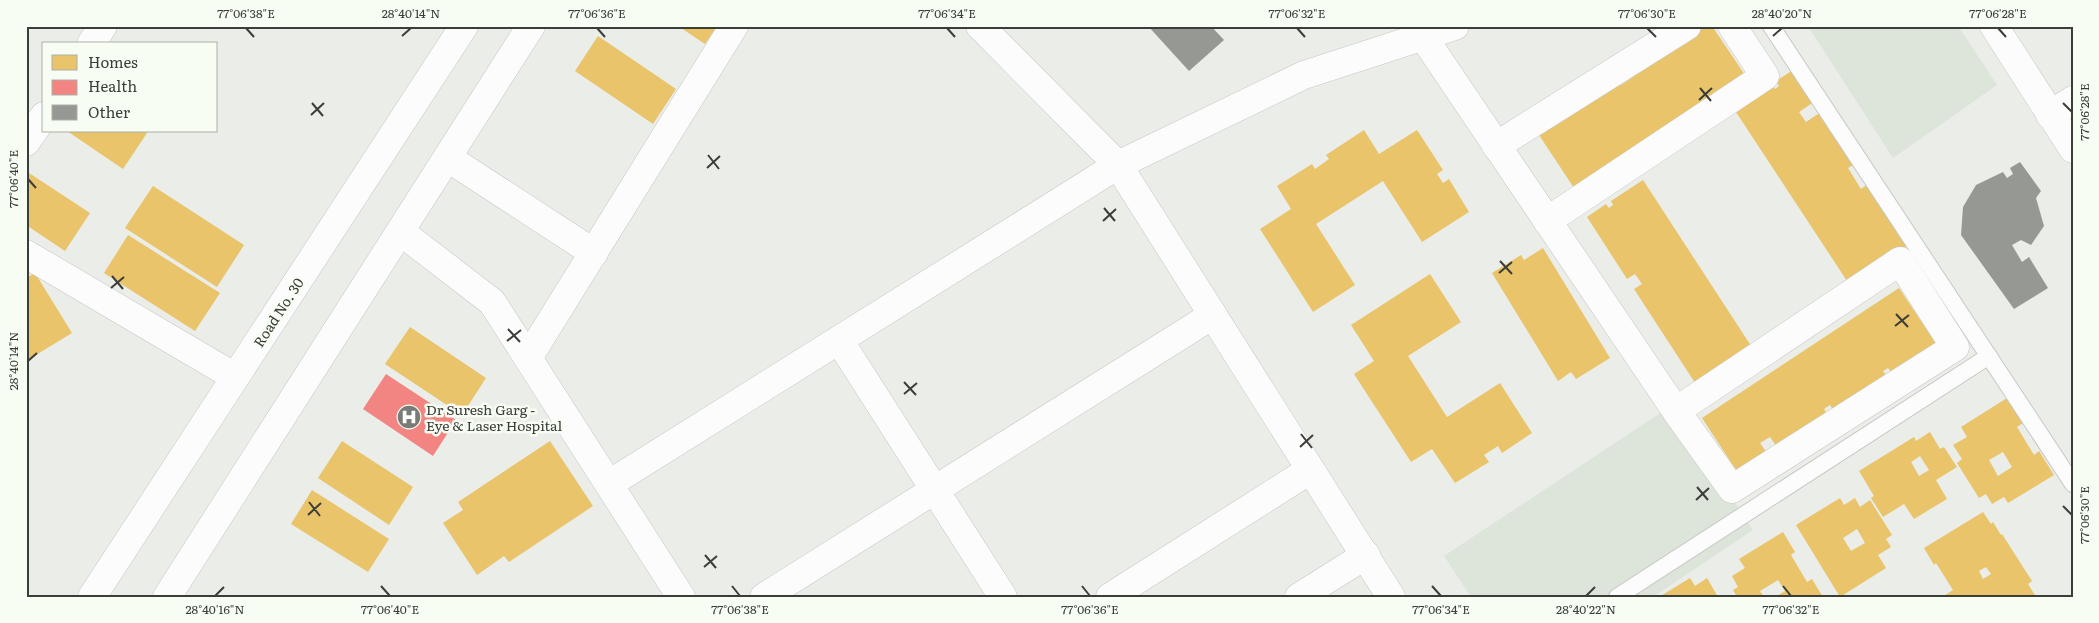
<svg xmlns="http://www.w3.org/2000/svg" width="2099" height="623" viewBox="0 0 2099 623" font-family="Literata,serif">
  <rect width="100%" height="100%" fill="#eaede8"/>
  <g fill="#dde4d9">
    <polygon points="1808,26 1958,26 1997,85 1893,158"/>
    <polygon points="1671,406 1753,530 1653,597 1471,597 1444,556"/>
  </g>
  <g fill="#e9c46a" fill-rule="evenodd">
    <polygon points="678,26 717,26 705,44"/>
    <polygon points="1691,26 1712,26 1749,81 1578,194 1535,129 1615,76 1621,85 1630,79 1625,70"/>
    <polygon points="598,36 676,89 653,124 575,71"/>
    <polygon points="1793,70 1814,102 1799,112 1806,122 1821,112 1855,164 1848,168 1861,189 1868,184 1908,245 1849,284 1734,109 1772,84 1775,89 1779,86 1776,81"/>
    <polygon points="1364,130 1379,154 1417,130 1443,170 1437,174 1443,183 1449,179 1469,212 1422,242 1383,181 1316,224 1355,285 1313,312 1260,229 1291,209 1277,186 1312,164 1315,169 1329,159 1326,155"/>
    <polygon points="67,131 145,131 147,133 123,169"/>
    <polygon points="29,173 90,213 65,251 26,225 26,177"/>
    <polygon points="1643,180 1757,355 1701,392 1634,289 1642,284 1635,274 1627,279 1587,217 1606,204 1609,208 1613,205 1611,201"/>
    <polygon points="153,186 244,245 217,287 125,228"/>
    <polygon points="128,235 220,293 195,331 104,273"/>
    <polygon points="1543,248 1610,358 1576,379 1571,372 1558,381 1492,273 1521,255 1524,260"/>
    <polygon points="35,273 72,333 26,361 26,278"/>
    <polygon points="1430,274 1461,322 1408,356 1447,417 1500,383 1532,433 1502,453 1498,446 1484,455 1489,462 1455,483 1432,449 1411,462 1354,374 1374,361 1351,325"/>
    <polygon points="1899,288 1937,345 1893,374 1888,368 1883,371 1888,378 1835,413 1830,405 1824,409 1829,417 1779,450 1770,437 1760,443 1769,456 1740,476 1702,418"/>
    <polygon points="410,327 486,378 462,415 385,364"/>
    <path d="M 2007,398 L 2023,423 L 2017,427 L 2034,455 L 2039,451 L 2054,475 L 2008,503 L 2004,497 L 1992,504 L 1986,494 L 1979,498 L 1957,463 L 1962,459 L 1953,445 L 1967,437 L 1961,427 ZM 2003,452 L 2012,467 L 1998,476 L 1989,460 Z"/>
    <path d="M 1930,432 L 1940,449 L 1944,447 L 1957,467 L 1936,480 L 1947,499 L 1914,519 L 1904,504 L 1883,517 L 1871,498 L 1874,496 L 1859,471 L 1914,437 L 1916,441 ZM 1920,456 L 1929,470 L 1919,476 L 1911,462 Z"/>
    <polygon points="342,441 413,487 389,525 318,478"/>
    <polygon points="550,441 593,506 509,562 504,556 477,575 443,523 463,510 458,502"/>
    <polygon points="312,490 389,539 368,572 291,524"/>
    <path d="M 1840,498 L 1844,505 L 1855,498 L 1860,507 L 1870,500 L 1892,535 L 1886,539 L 1891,547 L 1878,555 L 1886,568 L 1840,597 L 1796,525 ZM 1857,529 L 1865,543 L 1851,551 L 1843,538 Z"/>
    <path d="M 1983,512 L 1991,524 L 1993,522 L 2001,535 L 2002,534 L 2032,581 L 2028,584 L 2036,597 L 1942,597 L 1953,590 L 1936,563 L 1934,565 L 1924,548 ZM 1986,567 L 1991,574 L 1983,579 L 1979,571 Z"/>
    <polygon points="1783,532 1795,552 1791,555 1807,582 1812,579 1823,597 1775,597 1785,591 1778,580 1760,591 1764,597 1737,597 1733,590 1738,587 1732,576 1745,568 1739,559"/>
    <polygon points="1690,578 1695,586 1707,578 1718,597 1659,597"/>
  </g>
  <polygon fill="#f28482" points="386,374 456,420 433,456 363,409"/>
  <g fill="#969894">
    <polygon points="1148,26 1211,26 1224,40 1189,71"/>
    <polygon points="2020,162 2041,191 2036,198 2044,226 2031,245 2021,240 2012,245 2022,262 2029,257 2048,288 2014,309 1961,235 1963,207 1976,185 2003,172 2007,178 2013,174 2010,168"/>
  </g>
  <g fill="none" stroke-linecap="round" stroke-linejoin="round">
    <g stroke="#c6c8c4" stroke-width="18">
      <g id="service">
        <polyline points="1771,26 2073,484"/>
        <polyline points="1617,597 1989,356"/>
      </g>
    </g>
    <g stroke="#c6c8c4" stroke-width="29">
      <g id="minor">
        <polyline points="980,26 1118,165 1304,75 1455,26"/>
        <polyline points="1994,26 2073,149"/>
        <polyline points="1424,38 1676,411 1732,489 1955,347 1900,261 1676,411"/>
        <polyline points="91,44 103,26"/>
        <polyline points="2050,115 2073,100"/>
        <polyline points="26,142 44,116"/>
        <polyline points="1496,146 1687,26"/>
        <polyline points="448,158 594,253"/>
        <polyline points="1547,221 1765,76 1732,26"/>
        <polyline points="401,232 492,302 681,597"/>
        <polyline points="26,254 235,377"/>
        <polyline points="839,340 1003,597"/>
        <polyline points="528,358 734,26"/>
        <polyline points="609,484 1118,165 1391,597"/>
        <polyline points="764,597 1213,315"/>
        <polyline points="1110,597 1310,470"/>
        <polyline points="1299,597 1366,555"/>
      </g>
    </g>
    <g stroke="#c6c8c4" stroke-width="29">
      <g id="tertiary">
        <polyline points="92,597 464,26"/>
        <polyline points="167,597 531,26"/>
      </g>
    </g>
    <use href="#service" stroke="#fcfcfc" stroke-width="16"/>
    <use href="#minor" stroke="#fcfcfc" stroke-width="28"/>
    <use href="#tertiary" stroke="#fcfcfc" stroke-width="28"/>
  </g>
  <path fill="none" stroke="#3b3d39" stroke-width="2" d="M 246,28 L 254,37M 597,28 L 605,37M 947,28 L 955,37M 1297,28 L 1305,37M 1647,28 L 1656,37M 1998,28 L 2006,37M 402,36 L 411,28M 1773,36 L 1782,28M 1700,88 L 1711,101M 1699,100 L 1712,88M 312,103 L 323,116M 2063,103 L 2072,112M 311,115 L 324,103M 708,155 L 719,169M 707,168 L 720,156M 28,179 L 36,188M 1104,208 L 1115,221M 1103,221 L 1116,209M 1500,261 L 1512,274M 1499,273 L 1512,262M 112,276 L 123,289M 111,288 L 124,277M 1896,314 L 1908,327M 1895,326 L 1909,315M 508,329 L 520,342M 507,341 L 521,330M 28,361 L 37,353M 904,382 L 916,395M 904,394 L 917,383M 1301,434 L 1312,448M 1300,447 L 1313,435M 1697,487 L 1708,500M 1696,500 L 1709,488M 309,502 L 320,516M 2063,506 L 2072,515M 308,515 L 321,503M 705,555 L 716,568M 704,567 L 717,556M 381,586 L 390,596M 732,586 L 740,596M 1082,586 L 1090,596M 1432,586 L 1441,596M 1783,586 L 1791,596M 215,596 L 224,587M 1586,596 L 1595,587"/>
  <defs>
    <g id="hospital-disc" transform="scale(1.25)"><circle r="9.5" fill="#787b76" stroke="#f7fdf3"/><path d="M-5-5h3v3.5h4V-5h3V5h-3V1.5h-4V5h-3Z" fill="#fff"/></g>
  </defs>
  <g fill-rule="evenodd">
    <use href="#hospital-disc" x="409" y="417"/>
  </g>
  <g text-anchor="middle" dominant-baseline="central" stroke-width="5" stroke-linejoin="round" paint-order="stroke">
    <g font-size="14" fill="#3b3d39" stroke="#f7fdf3">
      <text transform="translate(278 312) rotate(-57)">Road No. 30</text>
    </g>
    <g font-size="14" fill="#3b3d39" stroke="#f7fdf3" text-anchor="start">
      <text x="426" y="409">Dr Suresh Garg -<tspan x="426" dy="16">Eye &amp; Laser Hospital</tspan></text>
    </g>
  </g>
  <rect width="2099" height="623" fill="none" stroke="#f7fdf3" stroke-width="55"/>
  <rect x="42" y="42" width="175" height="90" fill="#f7fdf3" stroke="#acb0a9"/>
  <rect x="52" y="55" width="25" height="15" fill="#e9c46a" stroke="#acb0a9"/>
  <text x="88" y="68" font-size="15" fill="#3b3d39">Homes</text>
  <rect x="52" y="80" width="25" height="15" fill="#f28482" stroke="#acb0a9"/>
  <text x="88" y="92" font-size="15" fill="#3b3d39">Health</text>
  <rect x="52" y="105" width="25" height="15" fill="#969894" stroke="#acb0a9"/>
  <text x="88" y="118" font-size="15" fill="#3b3d39">Other</text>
  <rect x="28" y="28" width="2044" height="568" fill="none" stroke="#3b3d39" stroke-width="2"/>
  <g font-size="12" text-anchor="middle" fill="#3b3d39">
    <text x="246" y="18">77°06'38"E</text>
    <text x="411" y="18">28°40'14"N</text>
    <text x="597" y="18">77°06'36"E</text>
    <text x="947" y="18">77°06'34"E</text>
    <text x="1297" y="18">77°06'32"E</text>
    <text x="1647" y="18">77°06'30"E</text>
    <text x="1782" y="18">28°40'20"N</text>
    <text x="1998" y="18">77°06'28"E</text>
    <text transform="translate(2085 112) rotate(-90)" y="4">77°06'28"E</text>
    <text transform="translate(14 179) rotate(-90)" y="4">77°06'40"E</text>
    <text transform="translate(14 361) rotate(-90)" y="4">28°40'14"N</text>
    <text transform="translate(2085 515) rotate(-90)" y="4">77°06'30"E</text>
    <text x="215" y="614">28°40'16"N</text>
    <text x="390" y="614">77°06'40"E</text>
    <text x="740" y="614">77°06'38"E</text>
    <text x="1090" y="614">77°06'36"E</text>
    <text x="1441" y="614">77°06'34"E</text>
    <text x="1586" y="614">28°40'22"N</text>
    <text x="1791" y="614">77°06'32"E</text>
  </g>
</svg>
